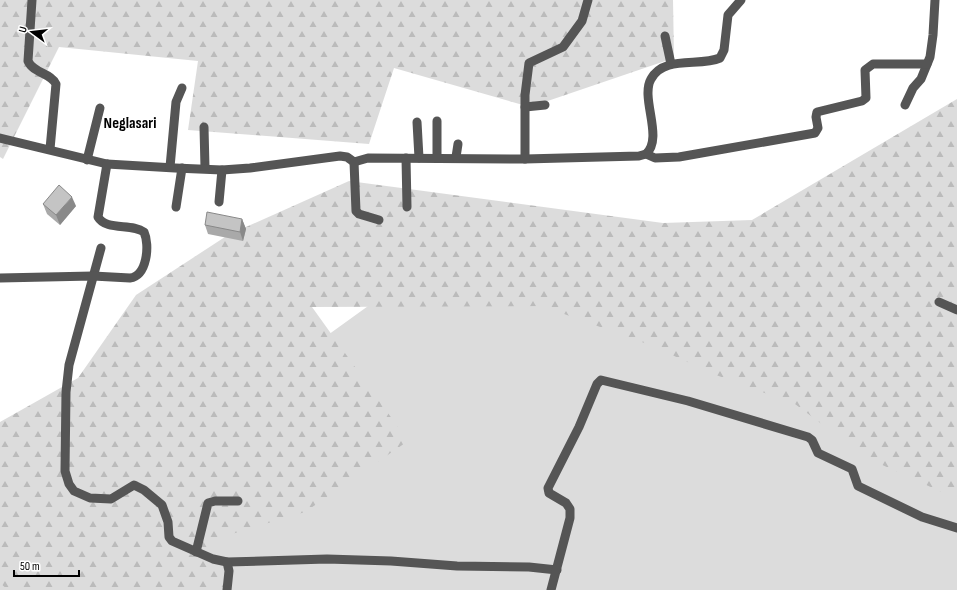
<svg xmlns="http://www.w3.org/2000/svg" width="957" height="590" viewBox="0 0 957 590" font-family="'Sofia Sans Condensed',sans-serif">
  <defs>
    <pattern id="forest-firs" width="22" height="20" patternUnits="userSpaceOnUse"><rect width="22" height="20" fill="#dcdcdc"/><path d="M5 1l3.5 6h-7zM16 11l3.5 6h-7z" fill="#bbb"/></pattern>
  </defs>
  <rect width="100%" height="100%" fill="#fff"/>
  <polygon fill="#dcdcdc" points="475,229 957,435 957,590 0,590 0,530 271,376"/>
  <g fill="url(#forest-firs)">
    <polygon points="0,0 673,0 674,58 530,107 394,68 369,144 188,130 198,61 59,47 3,159 0,157"/>
    <polygon points="957,99 957,499 867,458 795,404 716,375 650,345 542,306 312,307 408,441 305,512 205,542 235,590 8,590 0,583 0,422 78,378 136,295 228,235 349,181 663,223 752,220"/>
  </g>
  <g fill="none" stroke-linecap="round" stroke-linejoin="round">
    <g stroke="#555" stroke-width="9">
      <path d="M 32,0 L 28,61 C 33,73 51,73 56,84 L 50,149"/>
      <polyline points="665,36 671,64"/>
      <polyline points="905,105 913,88 921,79 930,57 933,35 935,0"/>
      <polyline points="525,107 545,105"/>
      <polyline points="437,121 437,157"/>
      <polyline points="417,122 419,158"/>
      <polyline points="204,127 205,168"/>
      <path d="M 0,138 L 107,164 L 175,168 L 222,170 L 250,168 L 340,156 L 347,157 L 354,162 L 368,158 L 525,159 L 639,156 L 646,154 C 664,138 640,98 651,79 C 664,55 699,67 720,58 L 724,50 L 728,15 L 741,0"/>
      <polyline points="646,154 655,158 679,157 815,133 818,128 816,117 817,112 862,101 866,98 865,70 873,64 927,64"/>
      <polyline points="456,157 458,144"/>
      <polyline points="406,158 407,207"/>
      <polyline points="525,159 525,95 529,63 563,47 582,21 588,0"/>
      <polyline points="87,160 100,108"/>
      <polyline points="354,162 356,211 359,214 379,220"/>
      <polyline points="170,167 176,102 182,88"/>
      <polyline points="219,202 222,170"/>
      <polyline points="176,207 182,168"/>
      <polyline points="101,248 69,365 66,392 65,471 69,484 74,491 90,498 111,499 134,485 144,490 162,505 168,522 169,537 172,541 213,559 227,562 327,559 391,561 457,566 529,567 557,570"/>
      <path d="M 0,278 L 93,276 L 130,278 C 147,276 150,245 144,232 C 132,223 106,231 98,217 L 107,164"/>
      <polyline points="939,302 957,310"/>
      <polyline points="196,552 208,503 215,501 238,501"/>
      <polyline points="227,562 229,571 227,590"/>
      <polyline points="551,590 570,518 570,509 566,503 549,493 548,488 579,427 597,384 601,380 688,401 808,437 812,440 818,453 852,469 858,486 922,517 957,528"/>
    </g>
  </g>
  <g fill="#a9a9a9">
    <polygon points="43,204 76,206 60,225 47,214"/>
    <polygon points="242,219 246,229 243,241 208,234 205,225"/>
  </g>
  <g fill="#898989">
    <polygon points="72,197 76,206 60,225 56,215"/>
    <polygon points="242,219 246,229 243,241 240,232"/>
  </g>
  <g fill="#c4c4c4" stroke="#898989">
    <polygon points="59,185 72,197 56,215 43,204"/>
    <polygon points="207,212 242,219 240,232 205,225"/>
  </g>
  <g text-anchor="middle" dominant-baseline="central" stroke-width="4" stroke-linejoin="round" paint-order="stroke">
    <g font-size="16" font-weight="bold" fill="#000" stroke="#fff">
      <text x="130" y="123">Neglasari</text>
    </g>
  </g>
  <g transform="translate(32 32) rotate(285)" stroke="#ffffff" stroke-width="3" paint-order="stroke">
  <path d="M0-3L7 15L0 10L-7 15Z" fill="#000000"/>
  <text y="-6" font-size="11" font-weight="bold" text-anchor="middle" fill="#000000">U</text>
  </g>
  <path d="M14 570v6h65v-6" fill="none" stroke="#000000" stroke-width="2"/>
  <text x="20" y="570" font-size="12" fill="#000000" stroke="#ffffff" stroke-width="3" paint-order="stroke">50 m</text>
</svg>
